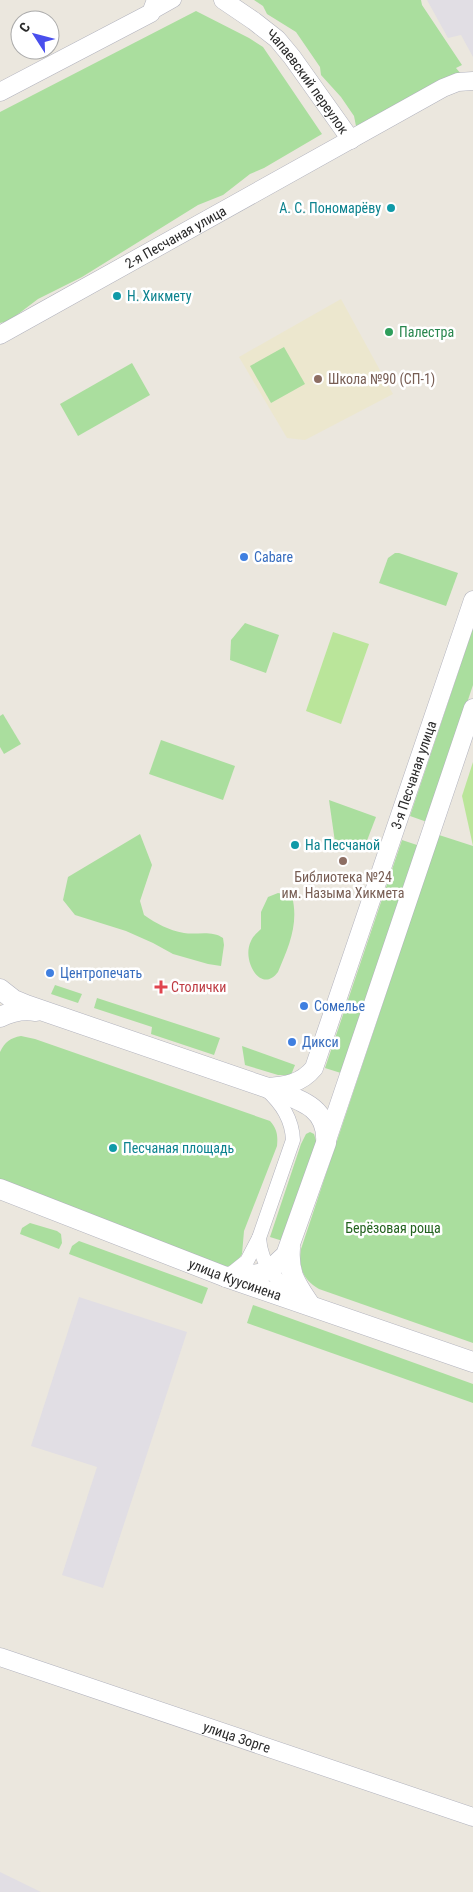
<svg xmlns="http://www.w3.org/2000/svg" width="473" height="1892" viewBox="0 0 473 1892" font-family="'Roboto Condensed',sans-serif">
  <rect width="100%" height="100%" fill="#ebe7de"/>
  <g fill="#e1dee4">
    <polygon points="427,0 473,0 473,57 461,35 448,38"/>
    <polygon points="79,1297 187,1332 103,1588 62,1575 97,1467 31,1446"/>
    <polygon points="0,1872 41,1892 0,1892"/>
  </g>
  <polygon fill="#ece7ce" points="341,299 393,394 305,440 287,438 239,357"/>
  <g fill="#aade9e">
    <polygon points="254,0 421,0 422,5 462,65 456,68 461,74 369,125 356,126 354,116 341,97 321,75 320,67 296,32 267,14 263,6"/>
    <polygon points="196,11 249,38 263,47 322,134 264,168 250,174 223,195 198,205 82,277 38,299 9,321 0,323 0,112"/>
    <polygon points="284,347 305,384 271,403 250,366"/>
    <polygon points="132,363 150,395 78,436 60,404"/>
    <polygon points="395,553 399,553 458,573 446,606 379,583 388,558"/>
    <polygon points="245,623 279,635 266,673 230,660 231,640"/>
    <polygon points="473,628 473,685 427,822 410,816"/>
    <polygon points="3,714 21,744 4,754 0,747 0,716"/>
    <polygon points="161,740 235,766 223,800 149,774"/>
    <polygon points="329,800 376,817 363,851 335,842"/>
    <path d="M 140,834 L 152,865 L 140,901 L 144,915 C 157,924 168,930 184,933 C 197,935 212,930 223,938 L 224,945 L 221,966 L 208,964 L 173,954 L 153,943 L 126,931 L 75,915 L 63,900 L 68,877 Z"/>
    <path d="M 439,835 L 473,846 L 473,1343 L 319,1289 C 303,1280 298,1267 301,1249 Z"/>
    <polygon points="402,840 420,846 344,1074 325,1068"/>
    <path d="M 278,893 L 292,896 C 299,924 289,946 278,972 C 261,995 241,960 251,941 C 253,936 258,932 261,929 L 261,912 L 268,897 Z"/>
    <polygon points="55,985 82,994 78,1003 51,994"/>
    <polygon points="97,998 220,1038 214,1055 151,1034 152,1027 94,1008"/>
    <path d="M 21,1036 L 35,1039 L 270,1121 C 277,1129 278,1135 277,1146 L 244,1231 L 242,1254 L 237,1262 L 229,1268 L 0,1184 L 0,1052 C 5,1042 10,1038 21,1036 Z"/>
    <polygon points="242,1046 295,1065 291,1075 278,1075 245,1065"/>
    <polygon points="310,1132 314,1134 317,1144 286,1242 270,1237 301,1144 306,1134"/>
    <polygon points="30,1223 57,1231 61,1234 62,1243 59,1249 20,1234 22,1228"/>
    <polygon points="79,1241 208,1288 202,1304 69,1254 72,1246"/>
    <polygon points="253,1305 473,1384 473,1403 247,1323"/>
  </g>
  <g fill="#bae59a">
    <polygon points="333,632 369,644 341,724 306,711"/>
    <polygon points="473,762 473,846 462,796"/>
  </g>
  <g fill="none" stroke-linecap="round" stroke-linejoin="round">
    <g stroke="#b1b2bd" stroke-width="15">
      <g id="minor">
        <polyline points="151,13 174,0"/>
        <path d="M 259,1238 C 261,1266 277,1282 299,1297"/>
        <path d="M 227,1277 L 247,1261 L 259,1238 L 293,1140 C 292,1119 282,1104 267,1090"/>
      </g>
    </g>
    <g stroke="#b1b2bd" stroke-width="19">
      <g id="tertiary">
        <path id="s1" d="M 223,0 L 254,21 L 277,39 L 292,57 L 351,140"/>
        <polyline points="0,92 151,13 156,0"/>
        <path id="s2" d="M 0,335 L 443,88 L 458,82 L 473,81"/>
        <path id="s3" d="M 265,1087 C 285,1086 301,1084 314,1068 L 473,600"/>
        <polyline points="326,1143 473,708"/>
        <path id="s4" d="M 0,1657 L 473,1817"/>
      </g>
    </g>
    <g stroke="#b1b2bd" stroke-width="21">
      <g id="secondary">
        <path d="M 0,989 L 14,1000 L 26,1005 L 265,1087 C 295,1099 329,1104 326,1143 L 286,1255 L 271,1269 L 259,1274 L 226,1277"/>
        <path d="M 0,1017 C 12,1011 23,1009 36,1011"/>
        <path id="s5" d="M 0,1189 L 226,1277 L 473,1362"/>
        <path d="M 290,1248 C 288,1274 296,1284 310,1305"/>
      </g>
    </g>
    <use href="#minor" stroke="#fff" stroke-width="14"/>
    <use href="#tertiary" stroke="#fff" stroke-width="18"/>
    <use href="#secondary" stroke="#fff" stroke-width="20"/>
  </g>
  <g fill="#0f9aa8" stroke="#fff" stroke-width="2">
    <circle cx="391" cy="208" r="5"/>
    <circle cx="117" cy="296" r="5"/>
    <circle cx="295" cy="845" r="5"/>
    <circle cx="113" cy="1148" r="5"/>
  </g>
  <circle fill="#2e9e5b" stroke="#fff" stroke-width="2" cx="389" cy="332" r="5"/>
  <g fill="#8d6e63" stroke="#fff" stroke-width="2">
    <circle cx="318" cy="379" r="5"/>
    <circle cx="343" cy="861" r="5"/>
  </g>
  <g fill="#3f7fe0" stroke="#fff" stroke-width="2">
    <circle cx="244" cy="557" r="5"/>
    <circle cx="50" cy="973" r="5"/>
    <circle cx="304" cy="1006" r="5"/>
    <circle cx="292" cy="1042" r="5"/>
  </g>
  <path fill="#e0444e" stroke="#fff" stroke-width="2" d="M158.5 979.5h5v5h5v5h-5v5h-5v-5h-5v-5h5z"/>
  <g text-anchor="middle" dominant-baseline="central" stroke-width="5" stroke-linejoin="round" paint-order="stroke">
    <g font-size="14" fill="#2a2a2a" stroke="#fff">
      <text stroke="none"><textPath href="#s1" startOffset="119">Чапаевский переулок</textPath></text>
      <text stroke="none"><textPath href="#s2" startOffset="201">2-я Песчаная улица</textPath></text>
      <text stroke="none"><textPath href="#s3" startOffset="364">3-я Песчаная улица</textPath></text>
      <text stroke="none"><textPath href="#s5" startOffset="252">улица Куусинена</textPath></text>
      <text stroke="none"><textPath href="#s4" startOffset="250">улица Зорге</textPath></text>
    </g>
    <g font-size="14" fill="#0d838f" stroke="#fff" text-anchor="start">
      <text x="381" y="208" text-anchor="end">А. С. Пономарёву</text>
      <text x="127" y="296">Н. Хикмету</text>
      <text x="305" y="845">На Песчаной</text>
      <text x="123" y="1148">Песчаная площадь</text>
    </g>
    <g font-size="14" fill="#27864d" stroke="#fff" text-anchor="start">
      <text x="399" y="332">Палестра</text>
    </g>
    <g font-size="14" fill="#785e54" stroke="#fff" text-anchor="start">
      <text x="328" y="379">Школа №90 (СП-1)</text>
      <text x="343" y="877" text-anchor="middle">Библиотека №24<tspan x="343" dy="16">им. Назыма Хикмета</tspan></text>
    </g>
    <g font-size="14" fill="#366cbe" stroke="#fff" text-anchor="start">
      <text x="254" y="557">Cabare</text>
      <text x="60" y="973">Центропечать</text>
      <text x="314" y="1006">Сомелье</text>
      <text x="302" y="1042">Дикси</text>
    </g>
    <g font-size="14" fill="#be3a42" stroke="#fff" text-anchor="start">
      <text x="171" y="987">Столички</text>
    </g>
    <g font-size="14" fill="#23631f" stroke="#fff">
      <text x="393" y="1228">Берёзовая роща</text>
    </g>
  </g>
  <g transform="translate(35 35) rotate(306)"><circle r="24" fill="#ffffff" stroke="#aaaaaa"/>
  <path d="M0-4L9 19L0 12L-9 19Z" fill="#494fed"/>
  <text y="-8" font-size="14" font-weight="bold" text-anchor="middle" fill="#2a2a2a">С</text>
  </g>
</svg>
